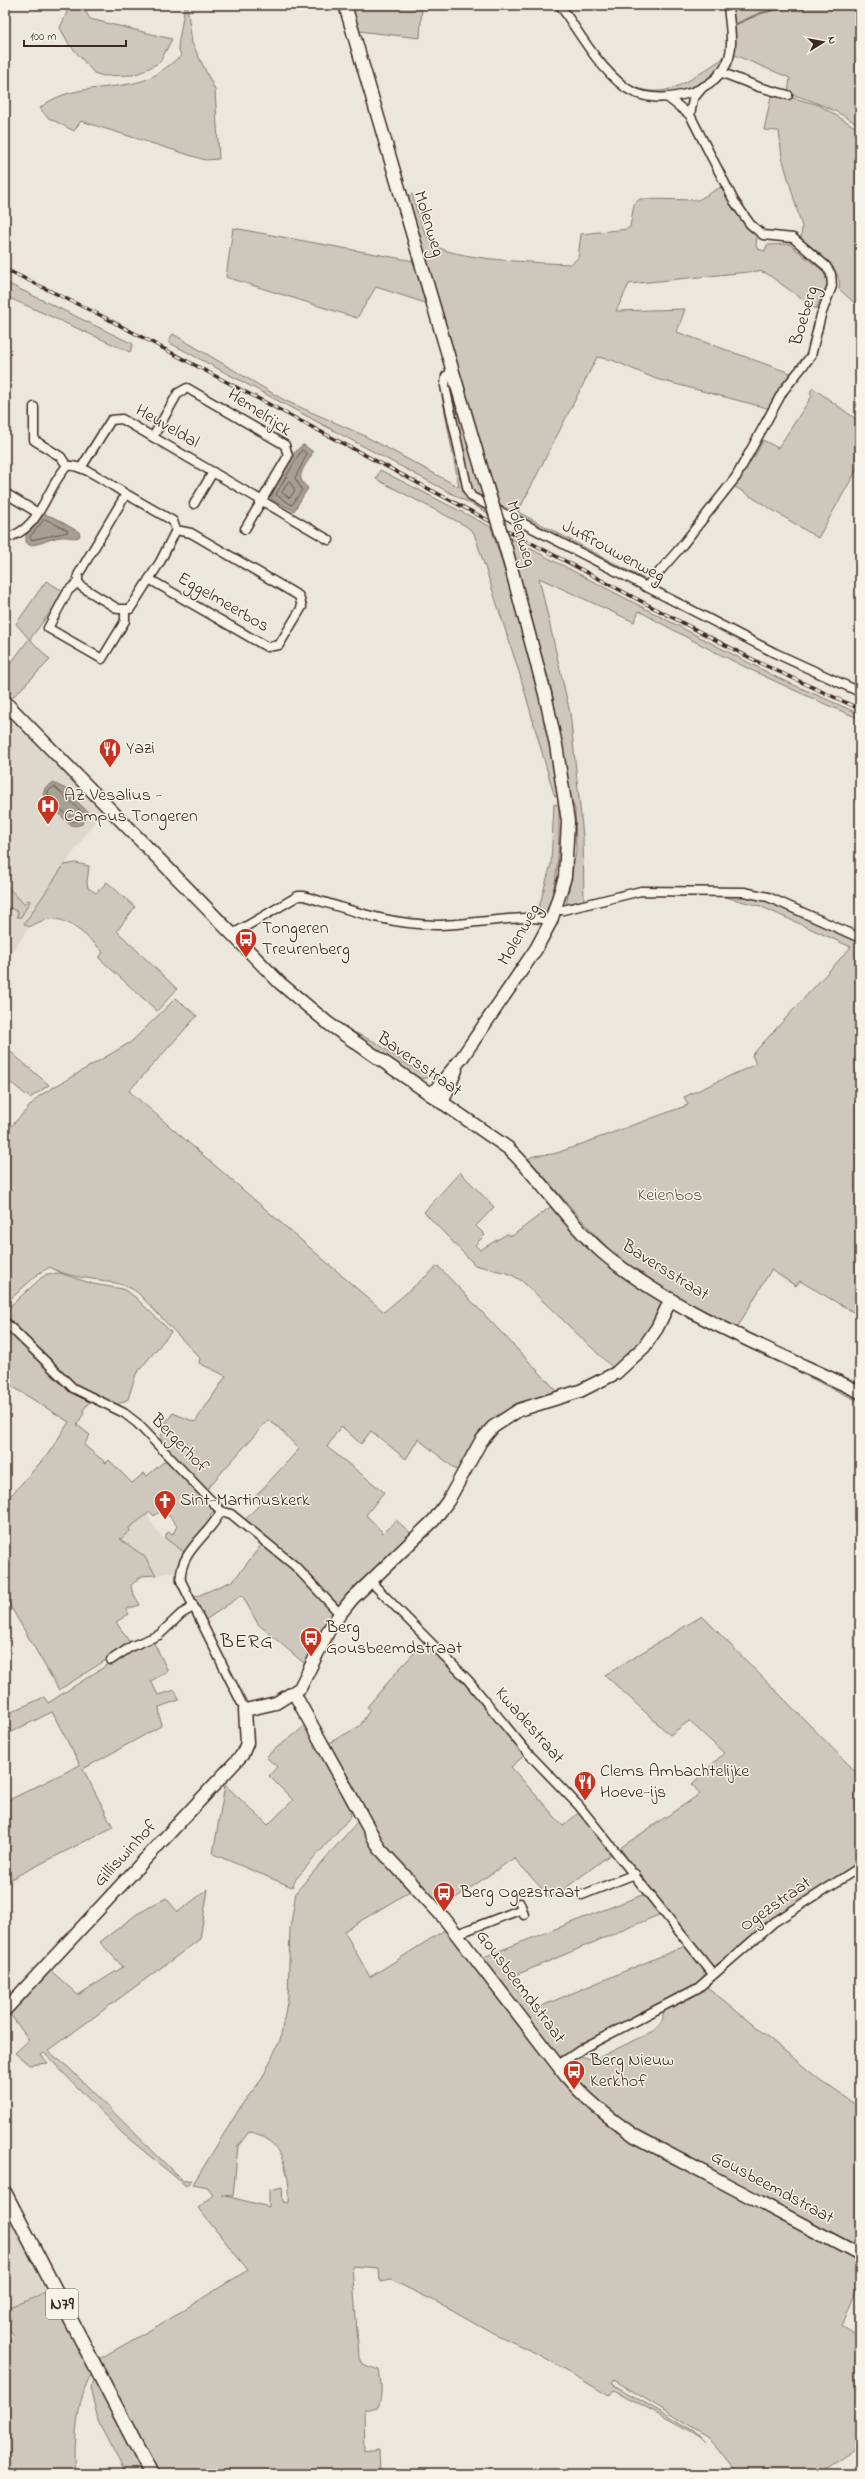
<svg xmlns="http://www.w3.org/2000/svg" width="865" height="2479" viewBox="0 0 865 2479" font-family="'Indie Flower',sans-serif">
  <rect width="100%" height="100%" fill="#ece7dc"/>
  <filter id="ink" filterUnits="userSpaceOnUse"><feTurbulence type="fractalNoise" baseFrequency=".025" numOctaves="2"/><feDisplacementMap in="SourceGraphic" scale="8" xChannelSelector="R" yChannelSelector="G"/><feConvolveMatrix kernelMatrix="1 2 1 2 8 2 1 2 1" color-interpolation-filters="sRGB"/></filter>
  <g filter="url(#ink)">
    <g fill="#ddd7cc">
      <polygon points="5,713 102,811 24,924 29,927 5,962"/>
      <polygon points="147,1515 161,1536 184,1552 175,1572 156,1575 144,1556 120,1539 130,1531 128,1528"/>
      <polygon points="5,2207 47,2290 32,2299 5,2308"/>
    </g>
    <g fill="#cec8bc" stroke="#84796d" fill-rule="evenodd">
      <polygon points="65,5 82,5 90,19 172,39 160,62 144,71 133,75 103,76 94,73 69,44 60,28 67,12"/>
      <path d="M 185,5 L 187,5 L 192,43 L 215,90 L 219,159 L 205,160 L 81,121 L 74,131 L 47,117 L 40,108 C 68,84 108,91 142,81 C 156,77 169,65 181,56 L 178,46 Z"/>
      <polygon points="351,5 422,5 420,38 358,31"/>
      <path d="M 731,5 L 860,5 L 860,126 C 835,109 816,102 788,93 L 790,78 L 732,54 Z"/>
      <path d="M 724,56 L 727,57 C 715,77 686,99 660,96 C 652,95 644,93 636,91 L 637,88 C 670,100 694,76 721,60 Z"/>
      <path d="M 772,92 L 819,105 L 860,130 L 860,308 L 839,289 C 844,271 815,249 801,239 L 802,227 L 782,157 L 779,131 L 764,130 Z"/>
      <path d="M 721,187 L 747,226 L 757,236 L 756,246 L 758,249 L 765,251 L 767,245 L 789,244 L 823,271 L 828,283 L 816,309 L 766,273 L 758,271 L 629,284 L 616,311 L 685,309 L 677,332 L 793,374 L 771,409 L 656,379 L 612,360 L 597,357 L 518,512 L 648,581 L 645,583 L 500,507 L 408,196 L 412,194 C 417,210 421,230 432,243 C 447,260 545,263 571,264 L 578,258 L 581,234 L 627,229 L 630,227 L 634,204 L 640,199 L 698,200 Z"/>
      <polygon points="233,228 414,261 425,303 376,287 357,318 226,277"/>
      <polygon points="5,282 133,344 130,352 5,296"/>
      <polygon points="173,334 284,400 363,435 459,487 442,396 445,395 465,489 486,508 488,513 168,342"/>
      <polygon points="450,379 485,499 471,492 448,381"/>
      <polygon points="813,388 860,422 860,464 818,538 732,485 750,454 754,458 763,440 778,448 812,396 810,392"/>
      <path d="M 380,470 L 491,527 C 519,616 546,705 559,797 L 555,796 L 553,791 L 520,675 L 474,533 L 466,526 L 376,479 Z"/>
      <path d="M 508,537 L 778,678 L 860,714 L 860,719 C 784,687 711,652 639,611 L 634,622 L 539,578 L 570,713 L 583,836 L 584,901 L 566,906 L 576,852 L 575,809 L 571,800 L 552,692 Z"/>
      <polygon points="46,581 65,592 30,639 50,660 12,698 5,690 5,671 29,639 16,624"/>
      <path d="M 554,804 L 559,805 C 559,832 560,895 543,916 L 537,914 L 551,864 Z"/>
      <path d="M 76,863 L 89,866 L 87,883 L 88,888 L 96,893 L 107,882 L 135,907 L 117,931 L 177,989 L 157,1011 L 99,958 L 103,952 C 91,940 68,916 49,919 C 42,920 35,924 29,927 L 24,924 L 64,865 Z"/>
      <polygon points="5,884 24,904 28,900 30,901 21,917 17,917 18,912 5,905"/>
      <path d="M 706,892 L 730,893 L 762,898 L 860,943 L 860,1316 L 800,1281 L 796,1286 L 771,1270 L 737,1328 L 676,1297 L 609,1250 L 528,1159 C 535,1153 548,1156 557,1153 L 688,1105 L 684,1097 L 756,1064 L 752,1055 L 851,947 L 760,906 Z"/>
      <path d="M 176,998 L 197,1016 L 129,1091 L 384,1312 L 438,1266 L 558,1392 L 512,1409 L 459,1472 L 418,1439 L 406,1459 L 371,1431 L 361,1444 L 341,1426 L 327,1447 L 384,1492 L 366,1515 L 383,1533 L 396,1520 L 415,1537 L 339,1605 L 244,1521 L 260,1504 L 255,1497 L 299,1449 L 278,1427 L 268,1420 L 206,1490 L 161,1443 L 161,1435 L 168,1427 L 166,1422 L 173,1413 L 195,1422 L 226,1376 L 199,1363 L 200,1358 L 137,1292 C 112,1275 76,1283 50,1267 L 39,1273 L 5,1304 L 5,1133 L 39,1096 L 131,1042 Z"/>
      <polygon points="343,1027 375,1042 408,1065 432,1077 422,1079 415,1077"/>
      <polygon points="5,1047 49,1085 30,1098 5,1078"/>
      <path d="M 460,1172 L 494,1207 L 476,1226 L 485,1235 L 475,1245 L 480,1250 L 507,1234 L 512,1236 L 553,1205 L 592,1252 L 621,1275 L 662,1301 C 658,1330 634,1350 614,1369 L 522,1281 L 510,1274 L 475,1265 L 424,1212 Z"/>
      <polygon points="60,1273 93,1284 123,1289 135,1297 171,1332 136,1374 128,1399 117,1405 76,1384 5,1315 6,1310 41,1278 47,1274"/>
      <polygon points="686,1313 860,1397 860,1402 686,1317"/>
      <path d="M 5,1327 C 34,1352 56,1383 90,1401 L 83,1410 L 84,1413 L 77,1425 L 90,1435 L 84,1445 L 106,1463 L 109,1460 L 132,1483 L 144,1473 L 147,1476 L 166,1460 L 214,1511 L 210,1515 L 211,1519 L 184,1552 L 166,1539 L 166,1534 L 169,1532 L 173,1534 L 177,1526 L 167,1513 L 164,1514 L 162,1510 L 154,1516 L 150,1512 L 129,1528 L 130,1531 L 120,1539 L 144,1556 L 156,1575 L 142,1576 L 131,1585 L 132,1591 L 140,1605 L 126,1609 L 129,1614 L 116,1622 L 131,1644 L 59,1690 L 5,1597 L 5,1502 L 48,1454 L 69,1422 L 5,1382 Z"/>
      <polygon points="262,1544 300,1576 332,1612 332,1616 305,1664 258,1624 242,1595 204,1621 193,1598 234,1580"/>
      <polygon points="702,1616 860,1776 860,1864 715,1966 710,1965 673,1922 620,1848 700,1794 692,1784 724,1753 689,1721 670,1735 605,1675"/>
      <polygon points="153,1641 168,1671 151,1681 158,1695 175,1690 179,1700 159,1707 161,1726 83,1769 113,1827 5,1882 5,1802 80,1765 52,1712 5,1735 5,1715 44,1697 48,1703 129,1651"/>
      <polygon points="426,1641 465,1680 526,1754 511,1767 563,1826 581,1811 615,1851 551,1899 514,1858 441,1908 376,1834 327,1744 360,1726 370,1709 367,1707 400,1668"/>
      <path d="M 306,1724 L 349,1807 L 351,1816 L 296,1879 L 292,1887 L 213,1854 L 225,1785 L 268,1825 L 293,1800 L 269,1776 L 277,1767 L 266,1757 C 279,1744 294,1737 306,1724 Z"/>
      <path d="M 358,1821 L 412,1890 L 344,1931 L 370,1977 L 448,1928 L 569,2086 L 604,2121 L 636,2143 L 860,2261 L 860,2281 L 842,2326 L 860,2338 L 860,2445 L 816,2474 L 734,2474 L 735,2470 L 709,2437 L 614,2380 L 612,2384 L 694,2431 L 705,2442 L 694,2433 L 614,2390 L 609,2396 L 542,2356 L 491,2332 L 449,2308 L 391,2280 L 380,2282 L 379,2268 L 352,2266 L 359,2358 L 362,2364 L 379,2370 C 381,2381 383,2395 378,2407 L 364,2410 L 365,2451 L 379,2449 L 380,2474 L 159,2474 L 99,2359 L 159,2325 L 248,2270 L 198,2208 L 213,2196 L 208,2187 L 193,2184 L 243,2103 L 262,2079 L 280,2040 L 288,1997 L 290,1929 L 296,1892 ZM 249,2132 C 281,2136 291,2174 289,2203 L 283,2202 L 282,2187 L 269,2190 L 269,2207 L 222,2195 L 233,2196 L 238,2146 Z"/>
      <polygon points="208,1889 200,1939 48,2051 69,2068 183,2181 192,2180 186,2186 122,2133 44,2053 41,2055 48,2063 29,2065 15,2053 29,2040 10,2014 50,1970 78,1995 123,1967 100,1942 137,1914 166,1898 178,1912"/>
      <path d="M 647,1893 L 661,1914 L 509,1978 L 532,2010 L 685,1946 C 693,1955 705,1965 704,1978 L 678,1996 L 562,2056 L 556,2057 L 481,1958 Z"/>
      <polygon points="706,1986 820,2080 856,2105 860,2092 860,2148 856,2148 860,2176 860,2250 641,2134 576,2084 572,2064 574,2058 581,2056 594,2060 655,2030 663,2019 663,2009 694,1996"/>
      <path d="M 47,2290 L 92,2374 C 77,2394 73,2449 76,2474 L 5,2474 L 5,2344 L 14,2335 L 5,2326 L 5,2308 L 32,2299 Z"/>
      <polygon points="95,2378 145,2474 126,2474 98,2421 90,2387"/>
    </g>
    <g fill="#a89f93" stroke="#7c7064">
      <path d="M 304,445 L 312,451 L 312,454 C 305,468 293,476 308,488 L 294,511 L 271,499 C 273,488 294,446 304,445 Z"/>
      <path d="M 43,514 L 53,517 L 79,532 L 80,536 C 75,540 68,536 61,537 C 50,538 41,545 29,545 L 26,542 L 26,535 Z"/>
      <polygon points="53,783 68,790 70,795 87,811 82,824 75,826 69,824 43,796 45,788"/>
    </g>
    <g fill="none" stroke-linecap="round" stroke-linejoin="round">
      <g stroke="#67594d" stroke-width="1">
        <polygon points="302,450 307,454 295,478 302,490 292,505 276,495"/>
        <polygon points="289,481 295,490 290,498 282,493"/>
        <polygon points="45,519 67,530 68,532 31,540 30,537"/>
        <polygon points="55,787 83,813 79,821 71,821 48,794 48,791"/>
      </g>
      <g stroke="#7c7064" stroke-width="2">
        <polyline points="837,5 840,5"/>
        <polyline points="734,25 761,13 797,5"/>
      </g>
      <g stroke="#3b2a1e" stroke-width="11">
        <g id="street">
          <path d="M 560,5 C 579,33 599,68 626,88 C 655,108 713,95 727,63 C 735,46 729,23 728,5"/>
          <polyline points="720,72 759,87 788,95"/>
          <polyline points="690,115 693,99 703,87"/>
          <polyline points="453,372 446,376 445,386 468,491 472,497 775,653 860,692"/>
          <polyline points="34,407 34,440 61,457 67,466"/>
          <polyline points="153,437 178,393 187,388 285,445 288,456 245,529"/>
          <polyline points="81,468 111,420 122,419 329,540"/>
          <polyline points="5,493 38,513"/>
          <polyline points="194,504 213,472"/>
          <path d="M 5,538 C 41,531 45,489 67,466 C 82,463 112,486 126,494 L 78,575 L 78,582 L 82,587 L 118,609 L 130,609 L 160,562 L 176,530 L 173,521 L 126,494"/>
          <polyline points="149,579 267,647 279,645 302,607 299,596 191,533 176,530"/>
          <polyline points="78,582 68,591 48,628 102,659 125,621 125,611"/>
          <polyline points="646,587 680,548 736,477 783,391 811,356 821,315 832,286 831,274 826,266 793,238 763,235 750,224 734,201 690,115 668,98"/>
          <polyline points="556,910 563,910 641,891 744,892 768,897 860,938"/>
          <path d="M 231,935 L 298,896 L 304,896 C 350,910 387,924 435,925 C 465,926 528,912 551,921"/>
          <polyline points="5,1322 73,1388 124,1413 137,1423 221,1511 231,1514 295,1566 340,1614"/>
          <path d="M 221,1511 C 210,1535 178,1552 181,1581 L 245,1710"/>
          <polyline points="371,1582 468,1680 527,1752 579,1806 713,1974"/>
          <polyline points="111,1660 132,1646 159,1635 181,1614 193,1607"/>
          <polyline points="582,1895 635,1874"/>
          <polyline points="520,1903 524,1915"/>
          <polyline points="457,1934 522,1909"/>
          <polyline points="558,2065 585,2047 698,1988 773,1923 860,1867"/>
        </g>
      </g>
      <g stroke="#3b2a1e" stroke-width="15">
        <g id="secondary">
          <polyline points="345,5 486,484"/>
          <path d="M 5,702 L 280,983 L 329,1024 L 508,1148 C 544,1182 570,1227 609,1258 C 678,1314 779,1353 860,1392"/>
          <polyline points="431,1095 461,1059 536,949 551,921 565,877 568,821 556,745 545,694 506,549"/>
          <polyline points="442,1103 456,1070"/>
          <path d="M 294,1693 L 380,1849 L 444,1918 L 566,2076 C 586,2100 609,2118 635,2136 L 860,2255"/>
          <polyline points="5,2010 242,1755 247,1743 245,1710 276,1703 300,1688 330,1628 340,1614 352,1599 434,1520 448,1501 481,1441 493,1427 519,1410 580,1391 616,1373 644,1347 657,1328 671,1299"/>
        </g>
      </g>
      <g stroke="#3b2a1e" stroke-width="16">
        <polyline id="primary" points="5,2193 151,2474"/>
      </g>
      <use href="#street" stroke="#f7f3e8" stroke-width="8"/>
      <use href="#secondary" stroke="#f7f3e8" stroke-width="12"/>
      <use href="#primary" stroke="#f7f3e8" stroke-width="13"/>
      <g stroke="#3b2a1e" stroke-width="3.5">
        <polyline id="rail" points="5,269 102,316 654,608 762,664 860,709"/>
      </g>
      <use href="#rail" stroke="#f7f3e8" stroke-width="2" stroke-dasharray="6" stroke-linecap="butt"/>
      <g stroke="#3b2a1e" stroke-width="15" stroke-linecap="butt">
        <polyline id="secondary-bridge" points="486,484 506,549"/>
      </g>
      <use href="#secondary-bridge" stroke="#f7f3e8" stroke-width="12"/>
    </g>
  </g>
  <defs>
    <g id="restaurant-pin" transform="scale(1.15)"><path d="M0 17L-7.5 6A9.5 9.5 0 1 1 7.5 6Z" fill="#c8321e" stroke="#f7f3e8"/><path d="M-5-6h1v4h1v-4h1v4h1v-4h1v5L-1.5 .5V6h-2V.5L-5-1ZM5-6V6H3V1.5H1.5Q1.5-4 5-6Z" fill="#fff"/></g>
    <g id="hospital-pin" transform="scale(1.15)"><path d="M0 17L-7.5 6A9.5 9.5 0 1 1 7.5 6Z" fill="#c8321e" stroke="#f7f3e8"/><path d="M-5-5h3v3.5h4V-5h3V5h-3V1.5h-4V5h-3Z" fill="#fff"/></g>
    <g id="bus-pin" transform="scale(1.15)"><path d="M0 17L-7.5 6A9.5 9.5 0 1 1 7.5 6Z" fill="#c8321e" stroke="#f7f3e8"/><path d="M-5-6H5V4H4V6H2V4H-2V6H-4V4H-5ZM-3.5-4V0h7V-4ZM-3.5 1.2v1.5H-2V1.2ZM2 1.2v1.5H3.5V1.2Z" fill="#fff"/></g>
    <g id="church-pin" transform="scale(1.15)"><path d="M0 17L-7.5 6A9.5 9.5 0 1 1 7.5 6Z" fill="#c8321e" stroke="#f7f3e8"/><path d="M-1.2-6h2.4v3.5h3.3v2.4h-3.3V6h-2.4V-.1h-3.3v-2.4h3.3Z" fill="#fff"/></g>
  </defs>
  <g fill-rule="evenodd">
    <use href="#restaurant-pin" x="110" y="749"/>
    <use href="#hospital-pin" x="48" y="806"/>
    <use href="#bus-pin" x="246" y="939"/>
    <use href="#church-pin" x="165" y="1501"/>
    <use href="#bus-pin" x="311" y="1638"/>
    <use href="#restaurant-pin" x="585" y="1782"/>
    <use href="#bus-pin" x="444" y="1893"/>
    <use href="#bus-pin" x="574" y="2071"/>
  </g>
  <g text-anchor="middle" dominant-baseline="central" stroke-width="3" stroke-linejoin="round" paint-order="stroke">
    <rect fill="#f7f3e8" stroke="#73665b" stroke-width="1" x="46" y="2289" width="32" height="30" rx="3"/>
    <g font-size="17" font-weight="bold" fill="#3b2a1e">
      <text x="62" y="2304">N79</text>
    </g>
    <g font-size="18" fill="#3b2a1e" stroke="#f7f3e8">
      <text transform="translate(428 224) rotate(73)">Molenweg</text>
      <text transform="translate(805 316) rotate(-73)">Boeberg</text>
      <text transform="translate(259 413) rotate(33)">Hemelrijck</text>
      <text transform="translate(167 427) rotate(30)">Heuveldal</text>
      <text transform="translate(520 534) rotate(74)">Molenweg</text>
      <text transform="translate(613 552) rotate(28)">Juffrouwenweg</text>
      <text transform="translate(223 603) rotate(30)">Eggelmeerbos</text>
      <text transform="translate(520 935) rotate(-60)">Molenweg</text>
      <text transform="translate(419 1065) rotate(35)">Baversstraat</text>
      <text transform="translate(665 1271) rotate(32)">Baversstraat</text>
      <text transform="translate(179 1444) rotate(46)">Bergerhof</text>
      <text transform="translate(529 1726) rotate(49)">Kwadestraat</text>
      <text transform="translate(126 1854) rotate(-47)">Gilliswinhof</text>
      <text transform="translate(776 1905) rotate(-35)">Ogezstraat</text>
      <text transform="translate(520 1987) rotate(53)">Gousbeemdstraat</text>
      <text transform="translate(772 2188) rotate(28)">Gousbeemdstraat</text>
    </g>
    <g font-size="18" fill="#3b2a1e" stroke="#f7f3e8" text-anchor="start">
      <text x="126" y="749">Yazi</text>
      <text x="64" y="796">AZ Vesalius -<tspan x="64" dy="21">Campus Tongeren</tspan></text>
      <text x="262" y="929">Tongeren<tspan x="262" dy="21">Treurenberg</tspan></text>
      <text x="180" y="1501">Sint-Martinuskerk</text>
      <text x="326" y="1628">Berg<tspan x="326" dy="21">Gousbeemdstraat</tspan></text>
      <text x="600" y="1772">Clems Ambachtelijke<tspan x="600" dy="21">Hoeve-ijs</tspan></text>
      <text x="460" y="1893">Berg Ogezstraat</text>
      <text x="590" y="2061">Berg Nieuw<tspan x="590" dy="21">Kerkhof</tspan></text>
    </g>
    <g font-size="18" fill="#605246" stroke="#f7f3e8">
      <text x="670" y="1196">Keienbos</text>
    </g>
    <g font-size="20" letter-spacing="1" fill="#3b2a1e" stroke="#f7f3e8">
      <text x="247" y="1642">BERG</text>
    </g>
  </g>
  <rect width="865" height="2479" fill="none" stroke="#f7f3e8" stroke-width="20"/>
  <rect x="10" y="10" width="845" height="2459" fill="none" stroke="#3b2a1e" stroke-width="1.5" filter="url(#ink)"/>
  <g transform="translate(823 42) rotate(79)" stroke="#f7f3e8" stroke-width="3" paint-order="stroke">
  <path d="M0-3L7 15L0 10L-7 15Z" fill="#3b2a1e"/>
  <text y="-6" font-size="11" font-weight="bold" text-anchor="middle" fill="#3b2a1e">N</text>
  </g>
  <path d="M24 40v6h102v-6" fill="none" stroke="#3b2a1e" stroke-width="2"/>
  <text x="30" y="40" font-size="12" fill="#3b2a1e" stroke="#f7f3e8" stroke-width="3" paint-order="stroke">100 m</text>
</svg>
